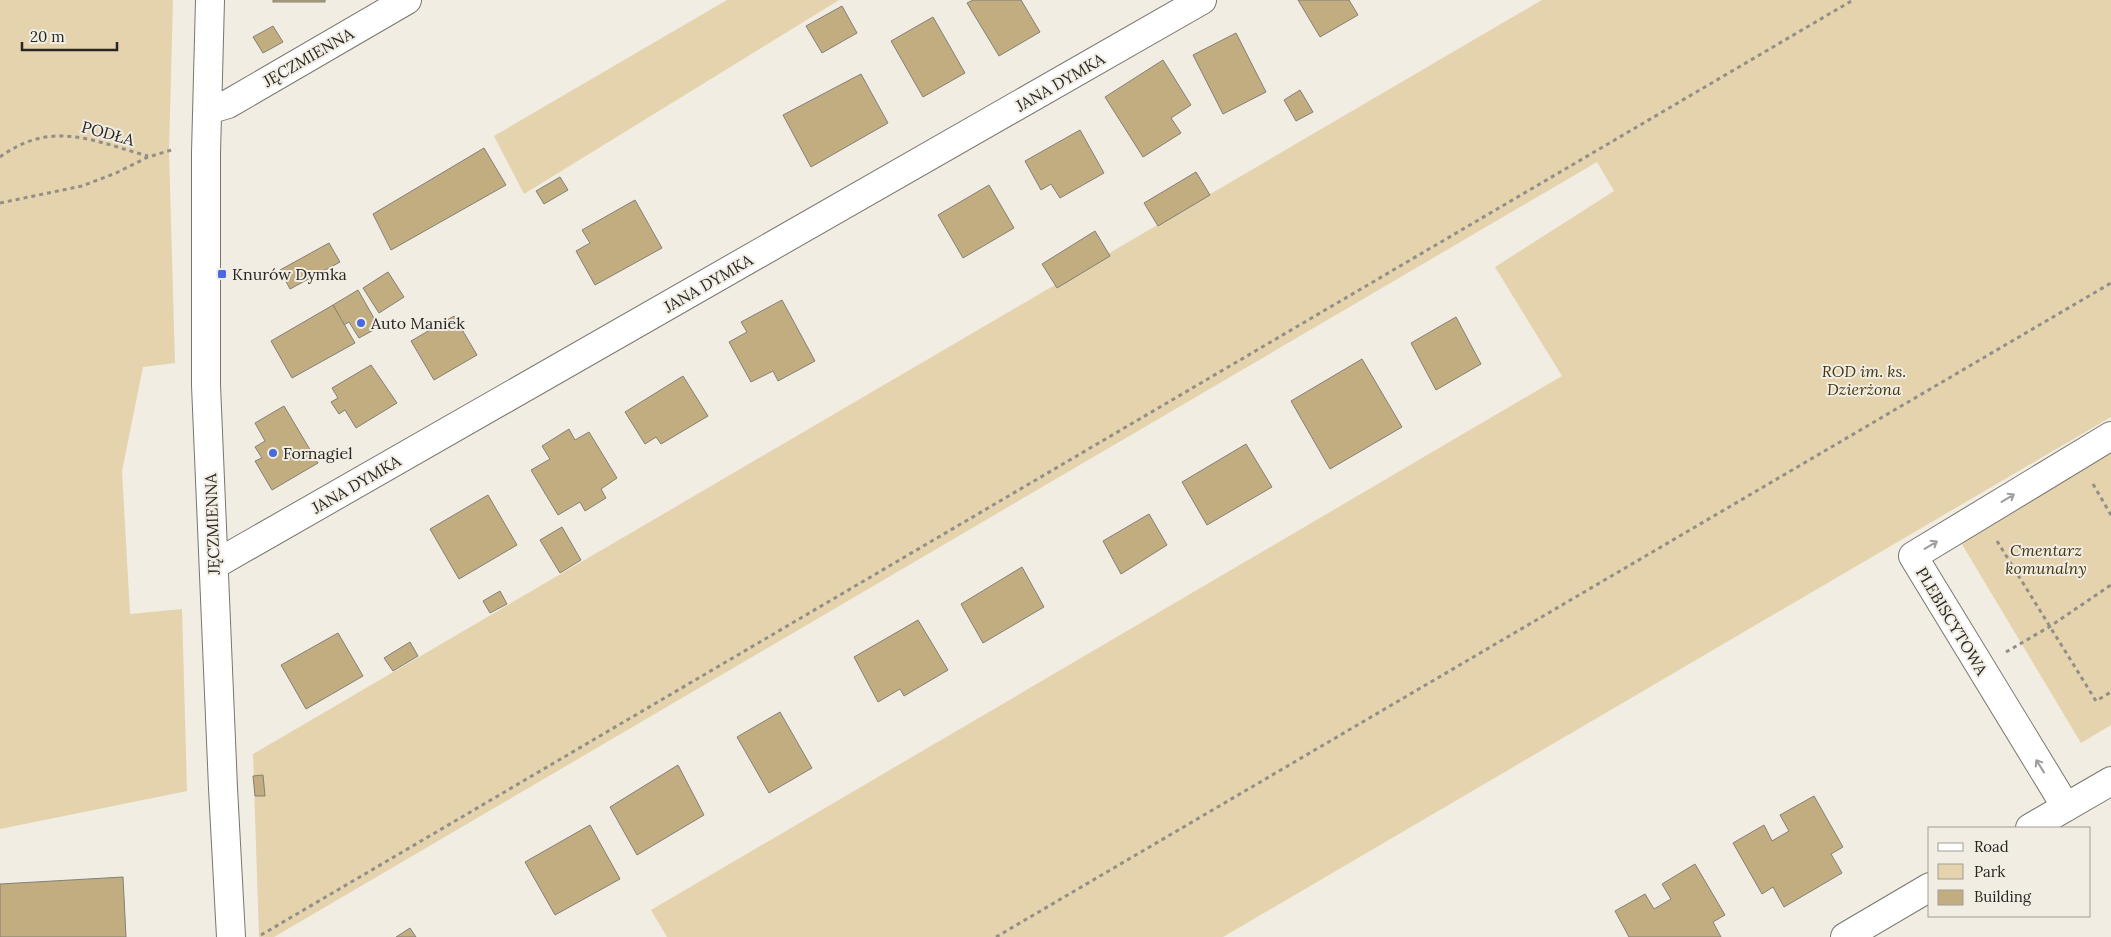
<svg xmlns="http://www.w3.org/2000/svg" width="2111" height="937" viewBox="0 0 2111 937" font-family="Lora,serif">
  <rect width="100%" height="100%" fill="#f1ede3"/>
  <g fill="#e4d3ac">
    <polygon points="0,0 173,0 169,151 175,363 143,367 122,471 130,614 182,609 187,791 0,829"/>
    <polygon points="727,0 839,0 524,194 494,136"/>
    <polygon points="1542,0 2111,0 2111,417 1223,937 667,937 651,910 1562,376 1495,267 1614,191 1597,162 274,937 259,937 253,754"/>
    <polygon points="2111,444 2111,725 2081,743 1957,536"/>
  </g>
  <g fill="#c1ad7f" stroke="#848077">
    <rect x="273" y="0" width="52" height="2"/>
    <polygon points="973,0 1021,0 1040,32 999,56 967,3"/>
    <polygon points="1298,0 1349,0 1358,15 1320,37"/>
    <polygon points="842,6 857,33 822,53 806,26"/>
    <polygon points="933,17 965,73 923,97 891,41"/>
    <polygon points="273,26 283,42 263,53 253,37"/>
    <polygon points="1236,33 1266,92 1223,114 1193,55"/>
    <polygon points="1163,60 1191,105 1171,118 1181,133 1143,157 1105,97"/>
    <polygon points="861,74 888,123 811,167 783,115"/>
    <polygon points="1300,90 1313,112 1296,121 1284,100"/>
    <polygon points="1080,130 1104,173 1060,198 1051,184 1041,190 1025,161"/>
    <polygon points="484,148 506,185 391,250 373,214"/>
    <polygon points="1196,172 1210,195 1158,226 1144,203"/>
    <polygon points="560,177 568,190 544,204 536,191"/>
    <polygon points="989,185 1014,228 963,258 938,215"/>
    <polygon points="635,200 662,248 595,285 576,251 590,243 582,230"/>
    <polygon points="1095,231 1110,256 1057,288 1042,264"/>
    <polygon points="329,243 340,262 290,289 280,270"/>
    <polygon points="388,272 404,297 379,313 363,288"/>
    <polygon points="358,290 379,327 359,338 349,322 344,325 333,305"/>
    <polygon points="782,300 815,361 778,381 773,371 751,382 729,342 747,332 741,322"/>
    <polygon points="333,305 355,343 292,378 271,341"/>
    <polygon points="454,316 477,355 434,380 411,341"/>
    <polygon points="1456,317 1481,364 1436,390 1411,343"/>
    <polygon points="1362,359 1402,427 1330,469 1291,401"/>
    <polygon points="371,365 397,403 356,428 345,410 339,414 331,402 338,398 332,388"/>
    <polygon points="683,376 708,416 661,444 656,437 645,444 625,412"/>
    <polygon points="284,406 318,463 272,490 255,461 262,458 255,447 265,441 255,423"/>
    <polygon points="569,429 575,440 589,432 617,478 601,489 606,498 585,511 580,502 558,515 531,470 550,459 542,446"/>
    <polygon points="1246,444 1272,487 1207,525 1182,482"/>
    <polygon points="488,495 517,545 459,579 430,529"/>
    <polygon points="1149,514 1167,545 1121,574 1103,541"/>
    <polygon points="562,527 581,560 560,573 540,540"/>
    <polygon points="1022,567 1044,607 983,643 961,604"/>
    <polygon points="500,591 507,604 490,613 483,601"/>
    <polygon points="918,620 948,670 904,696 900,689 878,702 854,657"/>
    <polygon points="338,633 363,676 306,709 281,665"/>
    <polygon points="410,642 418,656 393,671 384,658"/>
    <polygon points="780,712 812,768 769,793 737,737"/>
    <polygon points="678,765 704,815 637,855 610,807"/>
    <polygon points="263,775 265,796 255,796 253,776"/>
    <polygon points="1814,796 1843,847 1831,854 1842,873 1784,907 1773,887 1762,894 1733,843 1764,825 1772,841 1789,831 1780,815"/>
    <polygon points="590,825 620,879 555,915 525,862"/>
    <polygon points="1695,864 1725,915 1713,922 1721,937 1629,937 1615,911 1645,894 1654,909 1671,899 1662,884"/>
    <polygon points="123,877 126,937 0,937 0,884"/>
    <polygon points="410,928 416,937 396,937"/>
  </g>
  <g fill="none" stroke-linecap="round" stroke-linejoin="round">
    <g stroke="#79766d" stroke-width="30">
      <g id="minor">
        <polyline points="210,0 206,153 206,385 223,788 231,937"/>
        <polyline points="208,110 228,104 407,0"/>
        <polyline points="214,565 1202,0"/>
        <polyline points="2066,807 1913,556 2111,436"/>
        <polyline points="2030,828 2111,781"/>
        <polyline points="1845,937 1930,887"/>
      </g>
    </g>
    <g stroke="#928f89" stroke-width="3" stroke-dasharray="4 4" stroke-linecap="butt">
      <path d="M 0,157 C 5,153 11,150 16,147 C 61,123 103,144 148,156"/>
      <polyline points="0,203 82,186 116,173 148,157 175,149"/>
      <polyline points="2093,484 2111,515"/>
      <polyline points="1997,541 2096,701 2111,692"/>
      <polyline points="2006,652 2049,627 2111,585"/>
      <polyline points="261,935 1853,0"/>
      <polyline points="996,937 2111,283"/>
    </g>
    <use href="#minor" stroke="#fff" stroke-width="28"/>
  </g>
  <defs><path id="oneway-shaft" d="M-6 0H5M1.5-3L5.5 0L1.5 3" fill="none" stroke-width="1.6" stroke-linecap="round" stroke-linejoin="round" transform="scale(1.25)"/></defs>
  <g stroke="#9e9d9c">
    <use href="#oneway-shaft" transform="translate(2008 498) rotate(-31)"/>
    <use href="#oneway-shaft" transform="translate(1931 545) rotate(-31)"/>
    <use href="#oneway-shaft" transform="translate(2040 766) rotate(-122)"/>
  </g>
  <g fill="#476bde" stroke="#f1ede3" stroke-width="2">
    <rect x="217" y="269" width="10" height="10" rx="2.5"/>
    <circle cx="361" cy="323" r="5"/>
    <circle cx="273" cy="453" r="5"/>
  </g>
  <g text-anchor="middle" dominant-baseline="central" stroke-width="4" stroke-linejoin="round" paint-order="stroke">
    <g font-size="16" fill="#282623" stroke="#f1ede3">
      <text transform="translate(308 57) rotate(-30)">JĘCZMIENNA</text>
      <text transform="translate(1060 82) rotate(-30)">JANA DYMKA</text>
      <text transform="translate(108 133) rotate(15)">PODŁA</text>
      <text transform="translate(708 283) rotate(-30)">JANA DYMKA</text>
      <text transform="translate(356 484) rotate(-30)">JANA DYMKA</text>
      <text transform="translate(212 524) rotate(-92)">JĘCZMIENNA</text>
      <text transform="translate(1952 621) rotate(59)">PLEBISCYTOWA</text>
    </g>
    <g font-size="16" fill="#282623" stroke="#f1ede3" text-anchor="start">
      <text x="232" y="274">Knurów Dymka</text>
      <text x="371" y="323">Auto Maniek</text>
      <text x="283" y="453">Fornagiel</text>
    </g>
    <g font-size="16" font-style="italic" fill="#453610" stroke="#f1ede3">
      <text x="1864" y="371">ROD im. ks.<tspan x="1864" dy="18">Dzierżona</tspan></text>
      <text x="2046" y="550">Cmentarz<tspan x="2046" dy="18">komunalny</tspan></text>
    </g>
  </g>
  <rect x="1928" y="827" width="162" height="90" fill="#f1ede3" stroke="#a19d96"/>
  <rect x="1938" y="843" width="25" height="8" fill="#ffffff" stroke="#a19d96"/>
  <text x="1974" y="852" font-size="15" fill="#282623">Road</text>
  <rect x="1938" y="864" width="25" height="15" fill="#e4d3ac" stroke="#a19d96"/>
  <text x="1974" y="877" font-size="15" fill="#282623">Park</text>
  <rect x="1938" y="890" width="25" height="15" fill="#c1ad7f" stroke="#a19d96"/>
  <text x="1974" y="902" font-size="15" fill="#282623">Building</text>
  <path d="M22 42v8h95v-8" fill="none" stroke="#282623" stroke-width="2.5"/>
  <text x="30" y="42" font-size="15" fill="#282623" stroke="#f1ede3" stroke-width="4" paint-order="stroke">20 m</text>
</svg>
